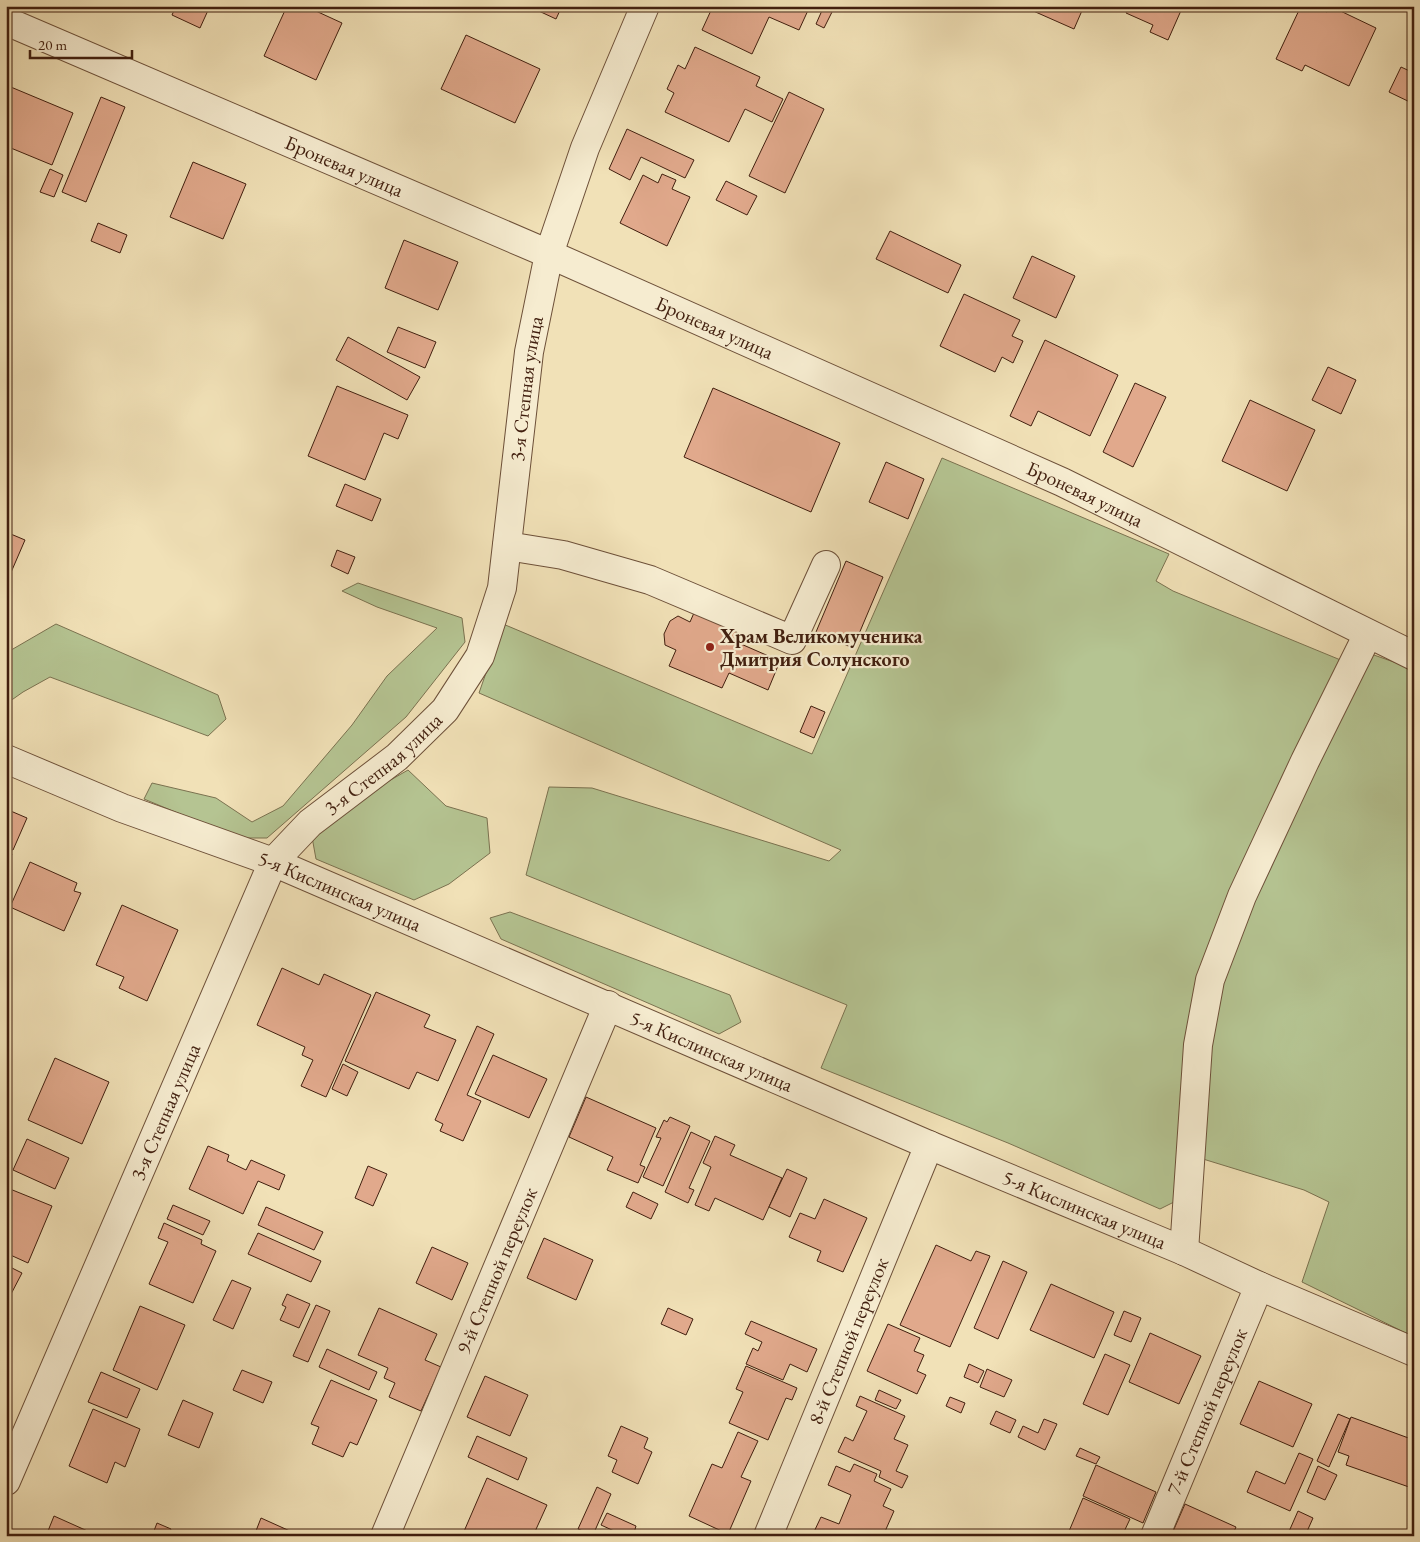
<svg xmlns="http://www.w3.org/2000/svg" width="1420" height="1542" viewBox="0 0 1420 1542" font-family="'EB Garamond',serif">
  <rect width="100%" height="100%" fill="#f1e1b7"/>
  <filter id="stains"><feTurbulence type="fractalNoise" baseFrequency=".004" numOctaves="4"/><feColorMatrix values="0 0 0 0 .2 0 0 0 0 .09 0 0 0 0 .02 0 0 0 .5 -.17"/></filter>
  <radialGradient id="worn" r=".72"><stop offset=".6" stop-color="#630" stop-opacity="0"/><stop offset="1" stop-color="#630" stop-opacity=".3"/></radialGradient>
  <g fill="#b5c492" stroke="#7b7250">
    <polygon points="942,458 1169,554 1156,581 1173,591 1343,661 1235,888 1176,1201 1160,1209 1008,1143 821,1068 847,1005 526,875 549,787 592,788 829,861 841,850 479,693 503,624 812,754"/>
    <polygon points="358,583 462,618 465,642 406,717 267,838 238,838 144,799 152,783 216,798 252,822 283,806 352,725 387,676 437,628 377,607 342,591"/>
    <polygon points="56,624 218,695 226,719 208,736 50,677 23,692 6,704 6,653"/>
    <polygon points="1371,654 1414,669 1414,1337 1302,1282 1329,1202 1304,1190 1203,1159 1209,1039 1231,950 1258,883"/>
    <polygon points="408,770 446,806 487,818 490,853 449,884 414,900 316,859 312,837 340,809"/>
    <polygon points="510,912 730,995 741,1022 719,1034 501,939 490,918"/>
  </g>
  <g fill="#e1a98c" stroke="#411f0f">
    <polygon points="176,6 210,6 200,28 172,15"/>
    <polygon points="287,6 305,6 342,23 316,80 264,56"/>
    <polygon points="528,6 562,6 556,19"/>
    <polygon points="713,6 810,6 799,30 769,17 752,54 702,30"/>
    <polygon points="824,6 835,6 824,28 816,24"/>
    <polygon points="1022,6 1084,6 1074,29"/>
    <polygon points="1129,6 1183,6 1168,40 1150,32 1153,25 1126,13"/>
    <polygon points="1301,6 1315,6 1327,12 1330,6 1376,28 1349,86 1305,65 1302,71 1276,59"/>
    <polygon points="466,35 540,69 515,123 441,89"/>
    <polygon points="695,47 760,77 756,86 783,99 772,122 745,109 729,142 665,112 674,93 667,89 678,65 685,69"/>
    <polygon points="1401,67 1414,73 1414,104 1389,92"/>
    <polygon points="6,85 73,113 52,165 6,146"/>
    <polygon points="789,92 824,109 785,193 749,176"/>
    <polygon points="101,97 125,107 86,202 62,192"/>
    <polygon points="627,129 694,160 685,178 641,157 630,180 609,169"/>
    <polygon points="193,162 246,184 223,239 170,217"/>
    <polygon points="50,169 63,175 54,197 40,192"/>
    <polygon points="662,174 676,180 672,189 690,197 667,246 620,223 643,175 658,183"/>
    <polygon points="726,181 757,196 747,215 716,200"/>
    <polygon points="98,223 127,235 120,253 91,241"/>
    <polygon points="890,231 961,265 948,293 876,259"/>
    <polygon points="404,240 458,262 438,310 385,288"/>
    <polygon points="1032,256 1075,276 1056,318 1013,298"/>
    <polygon points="964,294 1020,320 1012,336 1023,341 1013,363 1002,357 995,372 940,346"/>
    <polygon points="398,327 436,342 425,368 387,352"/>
    <polygon points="348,337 420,377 407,400 336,360"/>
    <polygon points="1045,340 1118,375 1090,436 1038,411 1031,426 1010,416"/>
    <polygon points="1328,367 1356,380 1341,414 1312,400"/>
    <polygon points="1135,383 1166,397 1133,467 1103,452"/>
    <polygon points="337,386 408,415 398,439 384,433 365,480 308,456"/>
    <polygon points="713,388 840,443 811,512 684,457"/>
    <polygon points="1250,400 1315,430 1287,491 1222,461"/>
    <polygon points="886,462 924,479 908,519 869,502"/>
    <polygon points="345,484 381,499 372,521 336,506"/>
    <polygon points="6,532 25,540 6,584"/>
    <polygon points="337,550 355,557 348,574 331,566"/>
    <polygon points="846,561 883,577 853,648 816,632"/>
    <polygon points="697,606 748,628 741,644 780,661 768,690 729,673 722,688 669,666 676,650 665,645 664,634 670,621 678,616 690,622"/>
    <polygon points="811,706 825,712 814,738 800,732"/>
    <polygon points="6,809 27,818 13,850 6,848"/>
    <polygon points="6,851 12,854 6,866"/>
    <polygon points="30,862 77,883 74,891 81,893 64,931 10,907"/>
    <polygon points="122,905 178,930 147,1001 119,988 124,977 96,965"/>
    <polygon points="282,968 319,985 324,974 371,995 326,1097 301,1086 313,1060 302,1055 305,1047 257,1025"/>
    <polygon points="376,992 430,1015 424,1027 456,1040 438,1081 417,1072 409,1089 345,1061"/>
    <polygon points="477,1026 494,1034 467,1095 481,1101 463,1141 440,1131 443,1124 435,1120"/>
    <polygon points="493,1055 547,1079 529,1118 475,1094"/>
    <polygon points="55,1058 109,1082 82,1144 28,1120"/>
    <polygon points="343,1064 358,1072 347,1096 332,1089"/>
    <polygon points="586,1097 656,1128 640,1165 645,1167 638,1183 607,1170 613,1157 569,1137"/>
    <polygon points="670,1117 690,1126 663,1186 643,1177 661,1138 656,1137 664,1120 667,1122"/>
    <polygon points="691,1132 710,1141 689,1188 694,1190 688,1203 665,1192"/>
    <polygon points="715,1136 735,1145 730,1155 782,1178 763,1220 715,1198 709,1211 695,1205 711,1167 703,1163"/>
    <polygon points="27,1139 69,1158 55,1189 13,1170"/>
    <polygon points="208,1146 229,1155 227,1161 246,1170 251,1160 285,1175 279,1190 258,1181 243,1214 189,1189"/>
    <polygon points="368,1166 387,1174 373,1206 355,1198"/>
    <polygon points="787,1169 807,1178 790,1217 769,1207"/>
    <polygon points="10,1189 52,1206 28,1263 6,1253 6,1198"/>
    <polygon points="633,1192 658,1204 651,1219 626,1207"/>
    <polygon points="824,1199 867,1218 843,1272 817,1261 821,1251 789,1237 800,1213 815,1219"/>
    <polygon points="173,1205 210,1221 203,1235 167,1219"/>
    <polygon points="266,1207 323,1232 314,1250 258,1225"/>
    <polygon points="164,1223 202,1240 201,1244 216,1251 193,1303 149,1284 168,1242 158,1238"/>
    <polygon points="258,1233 321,1261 311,1282 248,1254"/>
    <polygon points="544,1238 593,1260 576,1300 527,1278"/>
    <polygon points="936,1245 971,1261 976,1251 990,1256 950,1347 900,1325"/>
    <polygon points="432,1247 468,1263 452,1300 416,1283"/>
    <polygon points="1003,1261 1027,1272 998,1339 974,1328"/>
    <polygon points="6,1265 22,1273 10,1296 6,1294"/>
    <polygon points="232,1280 251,1288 233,1329 213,1320"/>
    <polygon points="1051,1284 1114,1312 1094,1358 1030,1330"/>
    <polygon points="287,1294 310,1304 299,1328 280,1320 286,1307 282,1305"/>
    <polygon points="316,1305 330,1311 308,1362 293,1356"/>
    <polygon points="140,1306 185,1325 157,1390 113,1370"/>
    <polygon points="379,1308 437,1334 425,1360 441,1367 421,1411 389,1397 395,1383 384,1378 388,1368 358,1355"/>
    <polygon points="668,1308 693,1319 686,1335 661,1324"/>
    <polygon points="1124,1311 1141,1318 1131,1342 1114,1335"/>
    <polygon points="751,1321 817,1349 807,1372 790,1364 783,1380 746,1364 753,1348 758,1351 762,1342 745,1334"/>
    <polygon points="888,1324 920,1338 914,1351 924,1355 917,1371 926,1375 917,1394 867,1371"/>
    <polygon points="1150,1333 1201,1356 1179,1404 1129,1382"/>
    <polygon points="327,1349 377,1372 369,1390 319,1367"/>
    <polygon points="1105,1354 1130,1365 1108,1415 1083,1404"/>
    <polygon points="969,1364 984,1371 978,1383 964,1377"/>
    <polygon points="746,1366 797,1388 792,1400 786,1398 768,1440 729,1423 743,1392 736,1389"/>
    <polygon points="987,1369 1012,1380 1004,1397 980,1387"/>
    <polygon points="242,1370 272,1382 263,1403 233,1390"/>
    <polygon points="101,1372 140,1389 127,1418 88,1402"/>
    <polygon points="485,1376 528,1395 510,1436 467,1417"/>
    <polygon points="331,1380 377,1400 357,1445 350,1442 343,1457 312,1444 319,1427 311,1424"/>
    <polygon points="1259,1381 1312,1404 1293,1447 1240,1424"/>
    <polygon points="879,1390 901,1400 896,1409 875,1400"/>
    <polygon points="860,1396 905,1416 894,1439 908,1445 896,1471 908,1476 902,1488 879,1477 881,1471 838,1452 845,1437 853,1441 867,1411 856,1406"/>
    <polygon points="950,1397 965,1403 961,1413 946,1406"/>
    <polygon points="183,1400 213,1413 199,1448 168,1435"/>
    <polygon points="93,1409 140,1429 125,1467 115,1462 107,1483 69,1466"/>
    <polygon points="996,1411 1016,1420 1010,1433 990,1424"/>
    <polygon points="1338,1414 1350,1419 1329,1467 1317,1461"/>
    <polygon points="1351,1417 1414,1440 1414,1474 1409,1487 1346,1465 1349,1456 1338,1452"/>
    <polygon points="1044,1419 1057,1424 1045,1450 1018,1437 1023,1426 1038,1433"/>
    <polygon points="621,1426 648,1438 644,1448 652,1452 638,1484 612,1472 617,1460 608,1456"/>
    <polygon points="738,1432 758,1441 741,1477 751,1481 728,1534 689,1516 712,1464 722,1468"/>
    <polygon points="477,1436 527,1458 518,1480 468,1457"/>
    <polygon points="1080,1448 1100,1457 1096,1464 1076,1456"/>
    <polygon points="1299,1453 1313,1459 1290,1511 1247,1492 1256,1471 1285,1484"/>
    <polygon points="854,1464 877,1474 874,1481 891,1489 883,1506 894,1511 883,1536 812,1536 821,1517 839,1524 851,1495 828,1485 836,1466 850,1472"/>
    <polygon points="1096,1465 1156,1492 1143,1523 1083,1496"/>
    <polygon points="1318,1466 1337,1475 1325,1500 1307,1492"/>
    <polygon points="487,1478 547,1505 533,1536 462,1536"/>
    <polygon points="597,1487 611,1494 593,1535 578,1529"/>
    <polygon points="1083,1498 1130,1519 1122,1536 1067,1536"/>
    <polygon points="1185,1504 1236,1527 1232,1536 1171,1536"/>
    <polygon points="1298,1511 1313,1518 1305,1536 1287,1536"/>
    <polygon points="607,1513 636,1526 633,1536 625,1536 601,1525"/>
    <polygon points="54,1516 92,1533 91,1536 46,1536"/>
    <polygon points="261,1518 301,1536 254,1536"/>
    <polygon points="157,1523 171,1529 168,1536 152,1536"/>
  </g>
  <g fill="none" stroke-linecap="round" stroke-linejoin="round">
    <g stroke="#6d5039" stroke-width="30">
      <g id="minor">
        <path id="s1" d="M 6,21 L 549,254 L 1062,482 L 1414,656"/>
        <polyline points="507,546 563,555 650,580 792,640 826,565"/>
        <path id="s2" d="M 6,759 L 122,808 L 273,862 L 929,1145 L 1184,1251 L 1259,1286 L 1414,1352"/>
        <polyline points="1184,1251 1198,1045 1210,980 1242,896 1305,761 1368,634"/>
        <path id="s3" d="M 6,1481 L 273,862 L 310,823 L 397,757 L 445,710 L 480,656 L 502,588 L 529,352 L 549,254 L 585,148 L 645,6"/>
        <path id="s4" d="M 385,1536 L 608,1005"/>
        <path id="s5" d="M 768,1536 L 929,1145"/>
        <path id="s6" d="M 1155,1536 L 1259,1286"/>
      </g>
    </g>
    <use href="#minor" stroke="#f6ecd0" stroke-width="28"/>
  </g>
  <circle fill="#8f2418" stroke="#f6ecd0" stroke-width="2" cx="710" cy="647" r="5"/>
  <g text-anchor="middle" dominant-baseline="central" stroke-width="4.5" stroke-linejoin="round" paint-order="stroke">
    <g font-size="20" fill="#411f0f" stroke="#f6ecd0">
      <text stroke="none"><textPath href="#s1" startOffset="368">Броневая улица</textPath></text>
      <text stroke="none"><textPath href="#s1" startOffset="772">Броневая улица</textPath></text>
      <text stroke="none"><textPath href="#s3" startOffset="1241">3-я Степная улица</textPath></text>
      <text stroke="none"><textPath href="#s1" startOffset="1178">Броневая улица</textPath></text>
      <text stroke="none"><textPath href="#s3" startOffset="822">3-я Степная улица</textPath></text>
      <text stroke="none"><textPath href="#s2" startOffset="359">5-я Кислинская улица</textPath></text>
      <text stroke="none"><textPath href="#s2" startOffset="764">5-я Кислинская улица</textPath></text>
      <text stroke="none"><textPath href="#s3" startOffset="402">3-я Степная улица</textPath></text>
      <text stroke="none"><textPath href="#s2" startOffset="1169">5-я Кислинская улица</textPath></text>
      <text stroke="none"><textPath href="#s4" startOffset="288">9-й Степной переулок</textPath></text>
      <text stroke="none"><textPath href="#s5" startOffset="211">8-й Степной переулок</textPath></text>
      <text stroke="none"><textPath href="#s6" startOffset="135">7-й Степной переулок</textPath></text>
    </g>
    <g font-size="20" font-weight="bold" fill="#411f0f" stroke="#f6ecd0" text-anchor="start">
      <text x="720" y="636">Храм Великомученика<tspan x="720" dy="23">Дмитрия Солунского</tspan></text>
    </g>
  </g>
  <rect width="1420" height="1542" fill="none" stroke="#f1e1b7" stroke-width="25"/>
  <rect x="8" y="8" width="1405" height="1527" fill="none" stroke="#411f0f" stroke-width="2.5"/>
  <rect x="12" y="12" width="1395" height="1517" fill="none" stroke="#411f0f"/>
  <path d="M30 50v8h102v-8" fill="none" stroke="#411f0f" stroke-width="2.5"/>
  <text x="38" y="50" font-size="15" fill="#411f0f" stroke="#f6ecd0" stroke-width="4" paint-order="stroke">20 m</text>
  <rect width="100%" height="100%" filter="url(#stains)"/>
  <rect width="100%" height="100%" fill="url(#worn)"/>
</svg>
